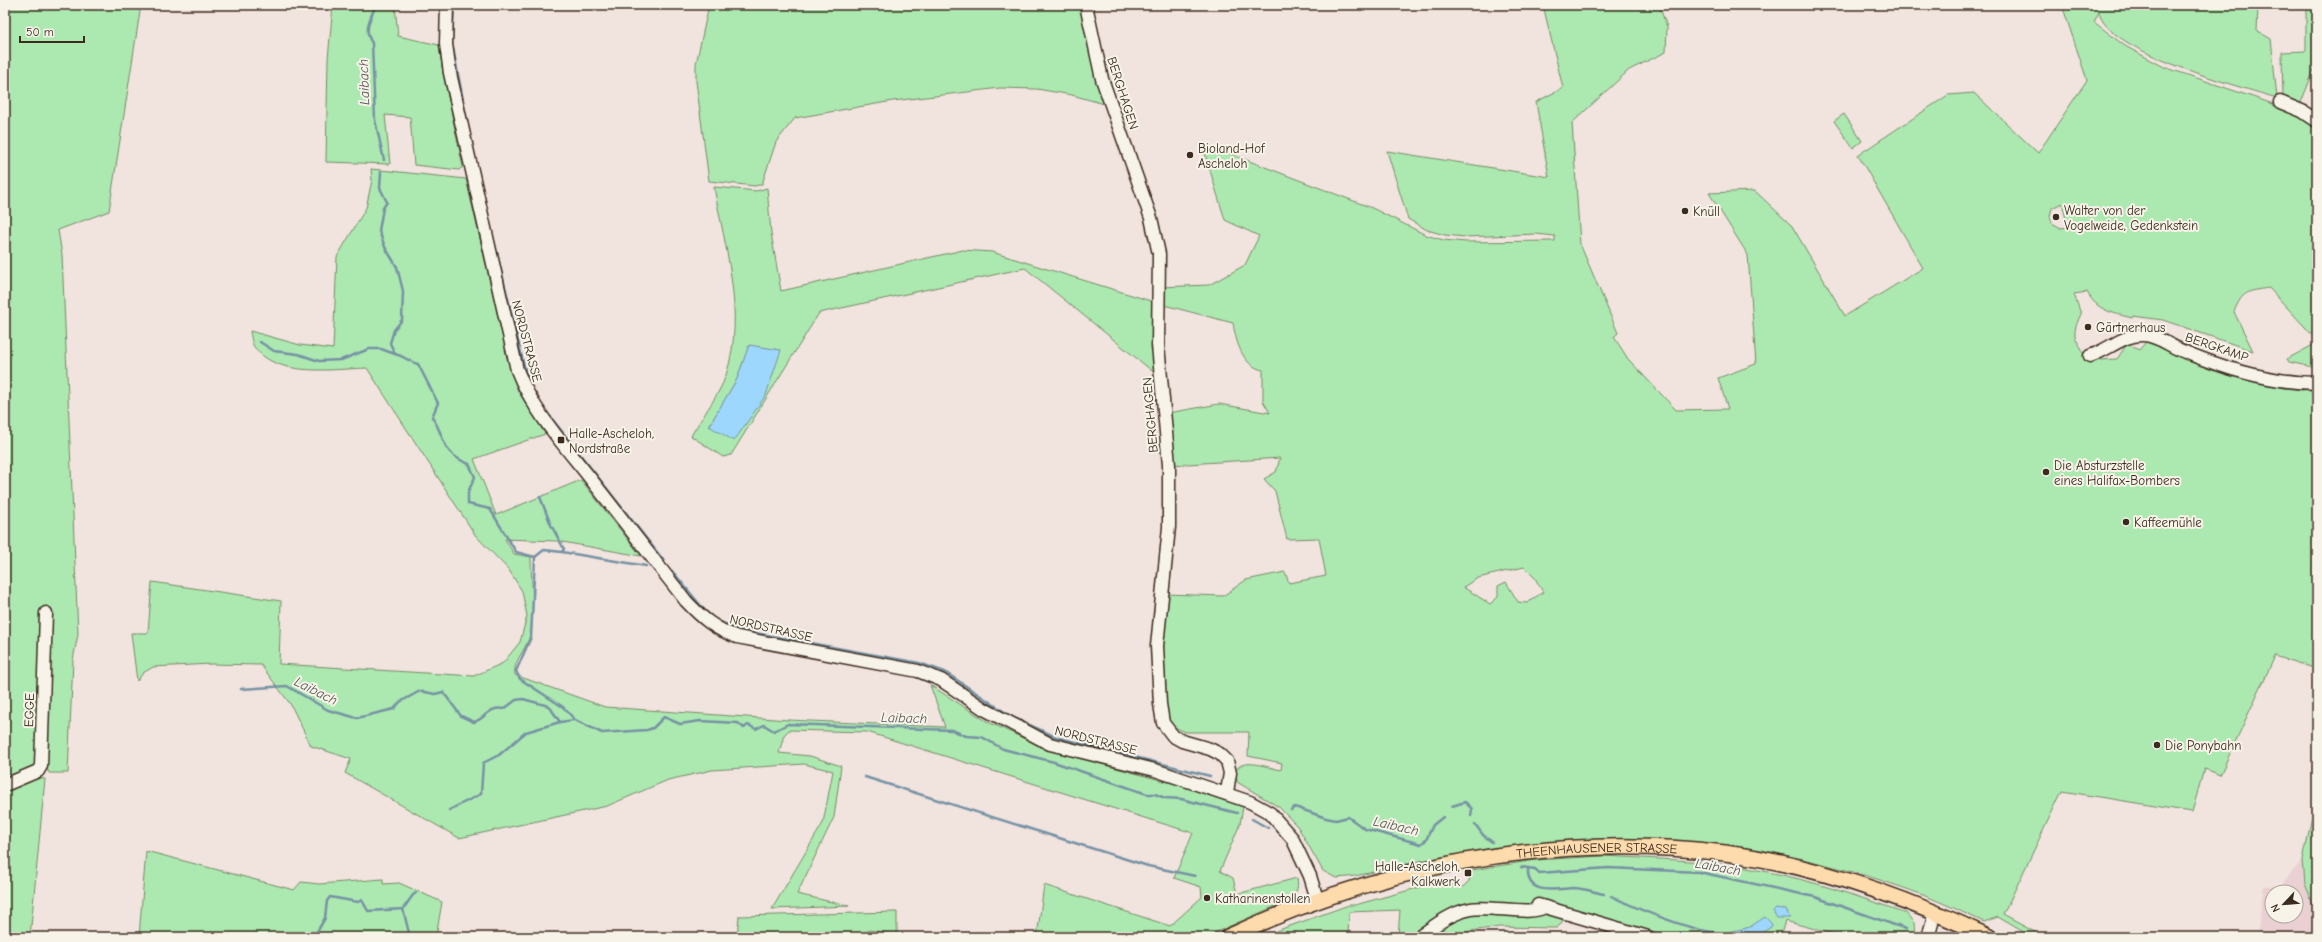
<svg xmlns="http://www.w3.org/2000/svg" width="2322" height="942" viewBox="0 0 2322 942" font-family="'Comic Neue',sans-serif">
  <rect width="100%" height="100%" fill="#f1e3de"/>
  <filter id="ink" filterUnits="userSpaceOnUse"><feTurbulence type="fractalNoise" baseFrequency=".025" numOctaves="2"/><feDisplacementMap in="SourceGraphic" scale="8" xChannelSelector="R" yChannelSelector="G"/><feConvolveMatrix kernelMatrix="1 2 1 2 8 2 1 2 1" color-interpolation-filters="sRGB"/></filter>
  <g filter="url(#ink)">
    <path fill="#ead0d2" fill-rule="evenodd" d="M 2303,860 L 2305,884 L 2317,906 L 2317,937 L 2257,937 L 2264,886 L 2280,886 ZM 2272,892 L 2296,892 L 2296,916 L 2272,916 Z"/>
    <g fill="#ace9b0" stroke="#748a67" fill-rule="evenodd">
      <polygon points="5,5 141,5 109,211 58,230 62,255 78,634 73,660 68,773 49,773 46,766 38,765 5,780"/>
      <polygon points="333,5 395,5 398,36 439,45 443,73 463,167 459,170 414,165 410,117 385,115 390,164 326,162 328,59"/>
      <polygon points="709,5 1082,5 1108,105 1072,95 1037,89 1000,88 893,101 795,118 776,142 762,184 755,186 709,181 696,81 696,64"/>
      <path d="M 1543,5 L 1662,5 L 1660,8 L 1667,27 L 1666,52 L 1629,70 L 1572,123 L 1580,244 L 1618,333 L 1614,337 L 1628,359 L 1676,410 L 1728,409 L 1718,378 L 1756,364 L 1748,255 L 1709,193 L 1755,191 L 1792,226 L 1845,316 L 1923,268 L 1858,155 L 1948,95 L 1974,93 L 2038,153 L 2087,80 L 2063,8 L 2060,5 L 2258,5 L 2257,31 L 2271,39 L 2277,98 C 2241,87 2106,52 2099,12 L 2094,22 L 2125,46 L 2164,67 L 2294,111 L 2317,126 L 2317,340 L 2269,288 C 2248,291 2242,291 2234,312 L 2253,351 L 2163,320 L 2133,316 L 2132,318 C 2113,313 2097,311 2087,292 L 2074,294 L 2081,314 C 2067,343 2081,337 2085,361 L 2117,359 L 2127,344 L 2139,350 L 2146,342 L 2283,388 L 2301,390 L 2317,388 L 2317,669 L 2275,656 L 2220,775 L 2204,769 L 2192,812 L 2062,791 L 2003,915 L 2044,937 L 2032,937 L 1998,917 L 1984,922 C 1964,913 1944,903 1923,895 C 1802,849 1662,829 1533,844 C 1492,848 1451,855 1411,863 C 1386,868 1361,877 1336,878 L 1323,871 L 1298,827 L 1279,807 L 1237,782 L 1236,770 C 1243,757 1269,768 1281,770 L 1282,763 L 1248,756 L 1249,732 L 1186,732 C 1180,730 1171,726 1168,720 C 1156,697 1163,621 1165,594 L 1223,596 L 1246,580 L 1285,572 L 1289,583 L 1326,576 L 1319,538 L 1287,539 L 1275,491 L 1264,479 L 1276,472 L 1280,458 L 1172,465 L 1168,413 L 1219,404 L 1270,413 L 1263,401 L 1263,370 C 1242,366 1236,341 1233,323 L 1160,304 L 1161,287 L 1209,285 L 1245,265 L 1259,236 L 1225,220 L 1203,147 L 1210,146 L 1372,208 L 1426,235 L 1443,240 L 1466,242 L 1555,241 L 1555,236 L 1536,234 L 1465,237 L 1445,235 L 1427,230 L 1408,219 L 1387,151 L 1549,177 L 1536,102 L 1563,88 ZM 2062,203 L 2068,227 L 2061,228 L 2052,223 L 2050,216 L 2052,208 ZM 1524,567 L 1535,578 L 1543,592 L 1527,603 L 1518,602 L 1506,582 L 1498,586 L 1498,597 L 1490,604 L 1463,587 L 1478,578 Z"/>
      <polygon points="2306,5 2317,5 2317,62 2300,105 2283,100 2282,52 2306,51"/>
      <polygon points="1844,114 1862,141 1853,148 1834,121"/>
      <path d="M 371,169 L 466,179 L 511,372 L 518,391 L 545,434 L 474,459 L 496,515 L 581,480 L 641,556 L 557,541 L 505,539 L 514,554 L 531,557 C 531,583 536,613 529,638 C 526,649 512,663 515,675 L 605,707 L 788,720 L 945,727 L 930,685 L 988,722 L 1049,750 L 1175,784 L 1243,807 L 1240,824 L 1220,871 L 1233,878 L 1237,894 L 1297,878 C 1299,890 1296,894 1287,901 L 1205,937 L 1037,937 L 1044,885 L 1170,926 L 1202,897 L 1201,887 L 1174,878 L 1193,833 L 867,732 L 789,730 L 784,735 L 779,753 L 810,756 L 841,766 L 834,817 L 797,894 L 849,906 L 772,909 L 823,823 L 833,771 L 804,764 L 712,770 L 668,780 L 607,806 L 459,838 L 345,773 L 351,759 L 311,746 L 291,705 L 261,665 L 211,664 L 153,667 L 143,673 L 137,681 L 131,633 L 148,633 L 152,582 L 281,601 L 279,664 L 474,676 L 503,663 L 520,642 L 527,616 L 522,591 L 509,570 L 476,536 L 367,368 C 334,369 278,378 255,348 C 252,345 251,336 250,331 L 300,345 L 333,349 L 337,257 L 366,208 L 372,180 Z"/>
      <path d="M 714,187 L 756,191 L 767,188 L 771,233 L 781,291 L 963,250 L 992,252 L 1154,302 L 1156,374 L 1025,268 L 819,313 L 731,455 L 723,457 L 691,436 C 701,418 720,394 726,375 C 746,314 725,248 714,187 ZM 749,346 L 781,350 L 709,426 L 737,379 Z"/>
      <polygon points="2317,343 2317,368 2289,362 2287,359"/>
      <polygon points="36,777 45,779 30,937 5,937 5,789"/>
      <polygon points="2317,793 2317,913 2305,884 2303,860"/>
      <polygon points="146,851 294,890 301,882 319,884 383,879 383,884 399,883 442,902 436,937 139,937"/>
      <path d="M 1603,856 C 1656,859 1710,860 1763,871 C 1812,880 1859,897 1906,913 L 1914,923 L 1915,937 L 1845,937 L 1785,921 L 1780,937 L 1674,937 L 1566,909 L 1562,922 L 1557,928 L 1499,927 L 1470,931 L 1448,937 L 1398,937 L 1400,910 L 1349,912 L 1348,937 L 1277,937 L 1276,931 L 1349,905 L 1355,905 L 1439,882 L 1451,888 L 1452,884 L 1463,887 L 1469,881 L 1472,870 L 1536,860 Z"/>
      <polygon points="897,912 897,935 870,930 854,937 737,937 739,916"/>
    </g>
    <g fill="#9ed7fe" stroke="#7692a4">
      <polygon points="749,345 781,350 766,395 734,441 709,426 737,379"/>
      <polygon points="1776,908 1786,910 1790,918 1777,918 1773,911"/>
      <path d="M 1765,917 L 1772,924 L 1771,927 C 1756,937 1743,942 1725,933 L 1750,927 Z"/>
    </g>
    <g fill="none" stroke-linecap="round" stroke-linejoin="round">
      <g stroke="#7692a4" stroke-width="2.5">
        <path d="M 376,5 C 370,19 363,30 372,43 L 375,120 L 384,160"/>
        <polyline points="454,5 452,43 467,121"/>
        <polyline points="2316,5 2317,7"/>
        <path d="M 381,172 L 380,188 L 387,202 L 383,208 L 379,231 L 385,247 L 397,267 L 403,291 L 402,320 L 394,330 L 390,343 L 395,354 C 404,356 409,362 418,364 L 438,403 L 432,417 C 447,439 439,452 469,464 L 475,477 L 468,492 L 468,504 L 490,509 L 516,552 L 535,557 L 531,637 L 516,671 L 520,679 L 563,707 L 575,720 L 602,733 L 647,730 L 653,728 L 664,717 L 680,724 L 700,721 L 738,723 L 744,728 L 748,725 L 756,729 L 764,725 L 774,731 L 788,724 L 952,730 L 966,736 L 982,737 L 1003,749 L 1054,762 L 1147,794 L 1155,794 L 1165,798 L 1181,799 L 1237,813"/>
        <polyline points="492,233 528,382"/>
        <polyline points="260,342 274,351 298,354 319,361 341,360 369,349 381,349 395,354"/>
        <polyline points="545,410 664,561"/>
        <polyline points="562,552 646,566"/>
        <polyline points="535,557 544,550 562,552 564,549 551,525 540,497"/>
        <polyline points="673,572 706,612"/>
        <polyline points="720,622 739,630 919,663 945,672 1012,717 1056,737 1210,776"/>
        <path d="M 241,689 L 287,686 L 328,710 L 357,718 L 394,709 L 400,702 L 420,691 L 435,694 L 443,692 L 461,716 L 474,722 C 486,718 489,706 504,709 L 516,700 L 523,699 L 549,706 L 560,722 L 574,720"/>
        <polyline points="865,777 1148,866 1195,876"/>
        <polyline points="1452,806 1465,802 1472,809 1471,816"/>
        <polyline points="449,810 481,794 483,763 499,755 526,732 560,722"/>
        <polyline points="1291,810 1295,807 1326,818 1336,820 1348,817 1365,829 1421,844 1426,840 1433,825 1443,817"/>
        <polyline points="1252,819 1268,828"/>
        <polyline points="1475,824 1483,835 1492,842"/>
        <polyline points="1521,867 1535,869 1539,873 1608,868 1699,872 1815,897 1906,929"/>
        <path d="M 1528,870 C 1527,896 1556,889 1573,888 C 1583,888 1594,892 1604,894"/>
        <path d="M 1611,896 C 1637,909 1700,935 1727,933"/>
        <polyline points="403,909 410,937"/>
        <polyline points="314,937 325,918 327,901 330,897 358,902 362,900 368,911 403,909 413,895 416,893"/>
      </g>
      <g stroke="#3b2a1e" stroke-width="15">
        <g id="minor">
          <path d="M 447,5 L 446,44 L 450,73 L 517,370 C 533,411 563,444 590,478 C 622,519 654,560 686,601 C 702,618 715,629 737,637 L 918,671 L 941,680 L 984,709 L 1050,744 L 1155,770 L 1250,802 L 1270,813 L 1292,838 L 1310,876 L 1317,899"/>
          <polyline points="1086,5 1102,79 1151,218 1159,254 1158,345 1169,465 1169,527 1157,646 1160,704 1163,723 1173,736 1182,741 1210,749 1220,754 1227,761 1230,773 1227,792"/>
          <polyline points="2280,102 2302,111 2317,121"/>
          <path d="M 2090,356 C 2107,351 2124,334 2143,335 C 2158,335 2171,347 2185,352 C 2226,369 2272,383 2317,383"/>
          <polyline points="5,785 38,771 41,766 46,613"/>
          <polyline points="1538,905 1648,937"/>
          <path d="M 1419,937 C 1434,926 1452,912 1471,909 C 1488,905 1534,916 1544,907"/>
          <polyline points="1928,937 1935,913"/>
        </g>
      </g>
      <g stroke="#3b2a1e" stroke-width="18">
        <g id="major">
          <path id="s1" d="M 1228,937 C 1385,865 1552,832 1725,853 C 1816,865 1907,898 1989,937"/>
        </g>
      </g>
      <use href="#minor" stroke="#f7f3e8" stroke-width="12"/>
      <use href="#major" stroke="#fedbac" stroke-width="15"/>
    </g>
  </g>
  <g fill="#3b2a1e" stroke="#f7f3e8" stroke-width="1.5">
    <circle cx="1190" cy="155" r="4"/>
    <circle cx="1685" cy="211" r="4"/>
    <circle cx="2056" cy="217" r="4"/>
    <circle cx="2088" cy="327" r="4"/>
    <rect x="557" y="436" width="8" height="8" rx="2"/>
    <circle cx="2046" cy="472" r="4"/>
    <circle cx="2126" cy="522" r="4"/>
    <circle cx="2157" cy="745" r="4"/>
    <rect x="1464" y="869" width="8" height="8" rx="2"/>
    <circle cx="1207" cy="898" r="4"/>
  </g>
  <g text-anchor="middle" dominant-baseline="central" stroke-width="4" stroke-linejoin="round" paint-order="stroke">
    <g font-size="13" fill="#3b2a1e" stroke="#f7f3e8">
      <text transform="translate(1123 93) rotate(72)">BERGHAGEN</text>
      <text transform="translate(527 341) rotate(75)">NORDSTRASSE</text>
      <text transform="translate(2217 347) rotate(19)">BERGKAMP</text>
      <text transform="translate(1150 415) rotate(-95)">BERGHAGEN</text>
      <text transform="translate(771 628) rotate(13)">NORDSTRASSE</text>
      <text transform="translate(29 710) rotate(-88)">EGGE</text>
      <text transform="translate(1096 740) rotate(14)">NORDSTRASSE</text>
      <text stroke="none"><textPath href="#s1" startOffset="382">THEENHAUSENER STRASSE</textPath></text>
    </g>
    <g font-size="13" fill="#3b2a1e" stroke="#f7f3e8" text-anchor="start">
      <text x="1198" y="148">Bioland-Hof<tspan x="1198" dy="15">Ascheloh</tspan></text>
      <text x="2064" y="210">Walter von der<tspan x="2064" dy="15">Vogelweide, Gedenkstein</tspan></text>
      <text x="1693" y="211">Knüll</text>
      <text x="2096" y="327">Gärtnerhaus</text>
      <text x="569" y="433">Halle-Ascheloh,<tspan x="569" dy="15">Nordstraße</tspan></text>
      <text x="2054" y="465">Die Absturzstelle<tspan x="2054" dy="15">eines Halifax-Bombers</tspan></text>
      <text x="2134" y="522">Kaffeemühle</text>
      <text x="2165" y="745">Die Ponybahn</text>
      <text x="1460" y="866" text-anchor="end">Halle-Ascheloh,<tspan x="1460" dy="15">Kalkwerk</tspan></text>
      <text x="1215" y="898">Katharinenstollen</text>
    </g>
    <g font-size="14" font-style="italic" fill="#545556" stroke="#f7f3e8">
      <text transform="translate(364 82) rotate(-92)">Laibach</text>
      <text transform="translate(316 691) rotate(27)">Laibach</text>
      <text transform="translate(904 718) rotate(2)">Laibach</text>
      <text transform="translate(1396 826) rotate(13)">Laibach</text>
      <text transform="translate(1718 867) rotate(10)">Laibach</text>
    </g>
  </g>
  <rect width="2322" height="942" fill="none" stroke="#f7f3e8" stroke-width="20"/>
  <rect x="10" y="10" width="2302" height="922" fill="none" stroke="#3b2a1e" stroke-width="1.5" filter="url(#ink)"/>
  <g transform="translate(2284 904) rotate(244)"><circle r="19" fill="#f7f3e8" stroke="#aca397"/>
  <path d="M0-3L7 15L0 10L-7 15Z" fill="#3b2a1e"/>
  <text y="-6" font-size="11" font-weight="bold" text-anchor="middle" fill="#3b2a1e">N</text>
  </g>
  <path d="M20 36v6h64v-6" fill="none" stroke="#3b2a1e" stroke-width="2"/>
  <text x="26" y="36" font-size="12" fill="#3b2a1e" stroke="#f7f3e8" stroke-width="3" paint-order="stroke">50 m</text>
</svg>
